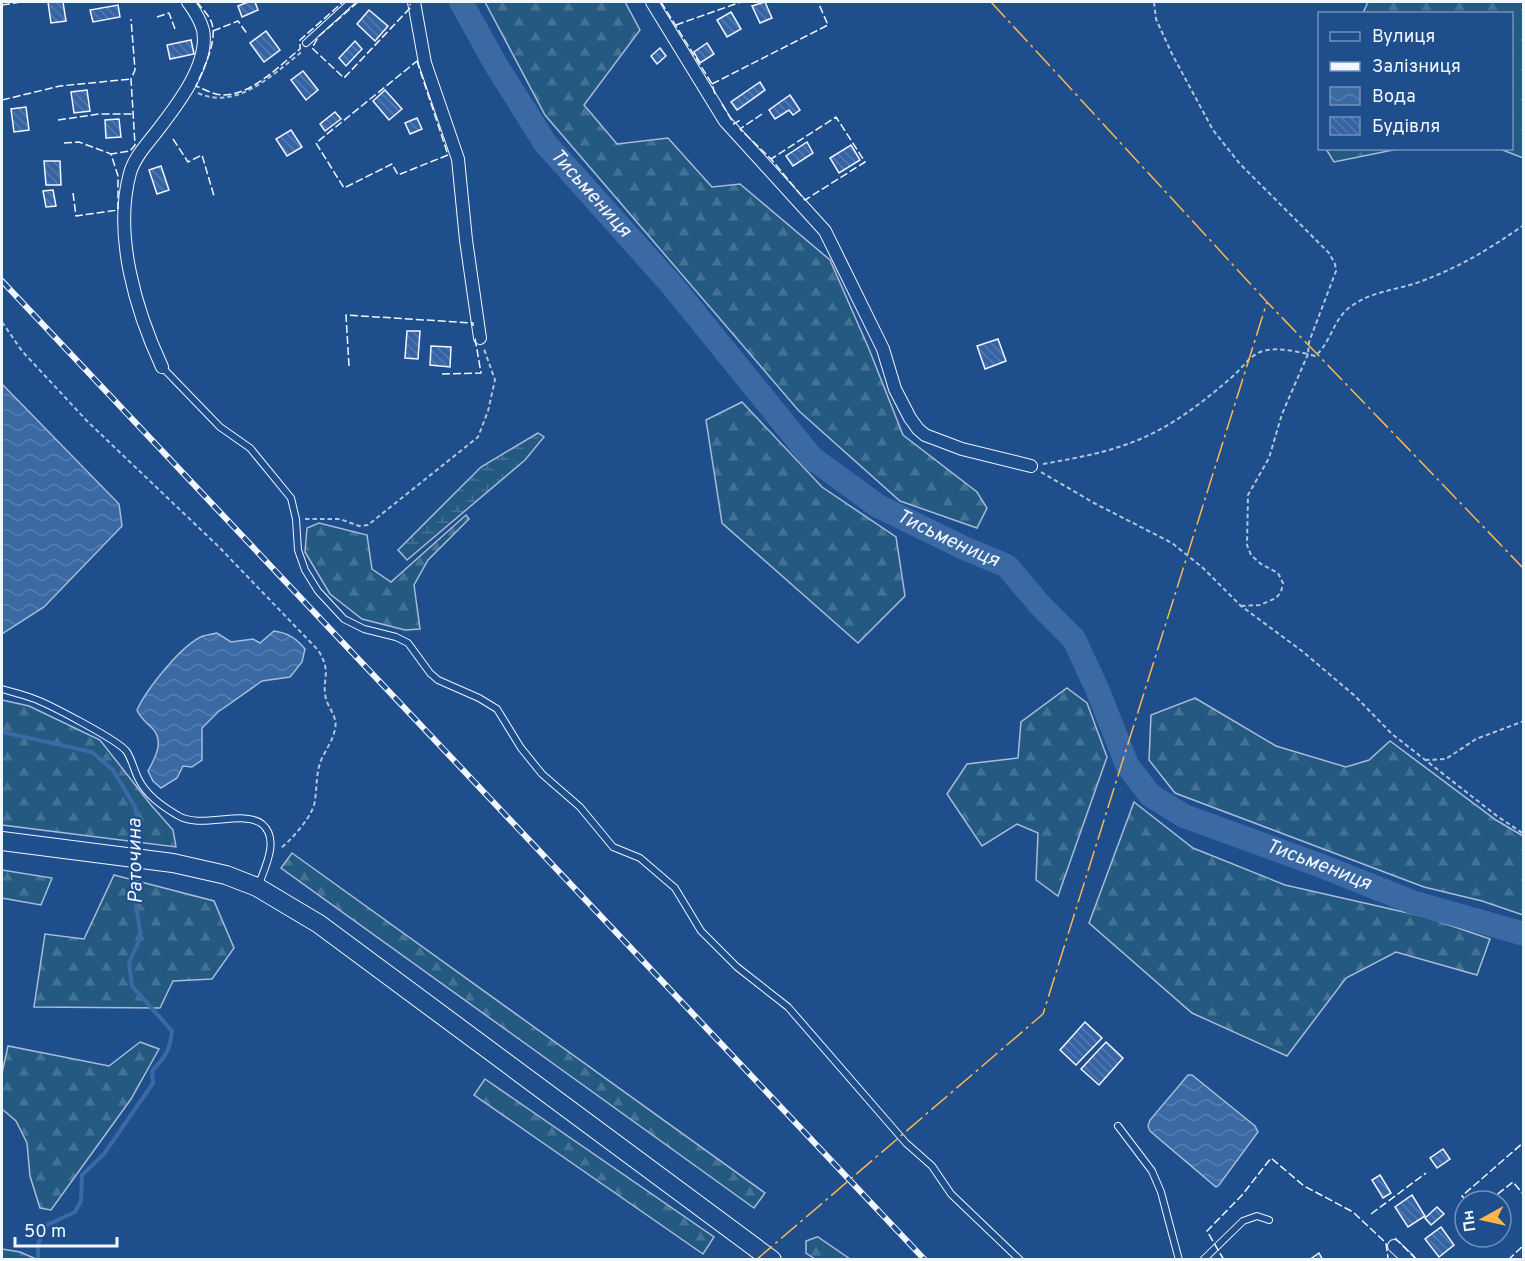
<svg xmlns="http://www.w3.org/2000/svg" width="1525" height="1261" viewBox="0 0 1525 1261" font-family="Overpass,sans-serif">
  <defs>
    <pattern id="forest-firs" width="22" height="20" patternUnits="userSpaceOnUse" patternTransform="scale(1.5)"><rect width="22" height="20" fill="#245a82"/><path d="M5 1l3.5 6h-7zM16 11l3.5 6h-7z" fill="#447295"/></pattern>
    <pattern id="wetland-marsh" width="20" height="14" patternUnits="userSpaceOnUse" patternTransform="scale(1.5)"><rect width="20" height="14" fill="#245a82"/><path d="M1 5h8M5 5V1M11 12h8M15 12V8" fill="none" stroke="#447295"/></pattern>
    <pattern id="water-waves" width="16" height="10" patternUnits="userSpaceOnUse" patternTransform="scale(1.5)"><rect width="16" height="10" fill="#3b69a3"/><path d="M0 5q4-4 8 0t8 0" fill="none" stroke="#587fb1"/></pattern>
    <pattern id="building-back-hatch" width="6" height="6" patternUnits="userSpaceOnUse" patternTransform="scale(1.5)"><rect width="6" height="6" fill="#3563a3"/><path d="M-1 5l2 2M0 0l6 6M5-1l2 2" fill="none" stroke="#537ab1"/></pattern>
  </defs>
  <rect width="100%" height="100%" fill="#1f4e8c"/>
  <g fill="url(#forest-firs)" stroke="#a8bbd7" stroke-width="1.5">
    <polygon points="485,2 625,2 640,30 584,105 617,144 668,138 712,187 740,184 830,260 869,349 903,435 977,492 987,508 977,528 900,501 799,411 545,115"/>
    <polygon points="1368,2 1523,2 1523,158 1500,149 1512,148 1512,14 1363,13"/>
    <polygon points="1326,149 1398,149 1334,162"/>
    <polygon points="742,402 822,487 896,537 905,596 858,643 722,523 706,420"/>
    <polygon points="466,515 469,519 428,560 414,585 420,629 405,630 362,619 330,594 305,552 307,528 319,523 367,535 372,569 391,582"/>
    <polygon points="1067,688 1087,703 1107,757 1058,896 1036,880 1038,833 1017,824 982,846 947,794 967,764 1018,758 1021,722"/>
    <polygon points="1195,698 1276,746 1346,767 1369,760 1390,741 1496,820 1523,836 1523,915 1482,901 1424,887 1175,793 1149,760 1151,715"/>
    <polygon points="2,700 29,706 100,740 151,805 173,830 176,847 2,825"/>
    <polygon points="1134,802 1193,848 1285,885 1426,917 1490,939 1477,975 1396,952 1346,978 1287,1056 1192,1013 1089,923"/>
    <polygon points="292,853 765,1193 754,1208 281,868"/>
    <polygon points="2,870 52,878 41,905 2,898"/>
    <polygon points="114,875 214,901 234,948 212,979 173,981 160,1008 34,1007 45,934 84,939"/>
    <polygon points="140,1042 159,1049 131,1099 51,1210 40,1208 30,1176 27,1143 16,1121 2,1109 2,1073 8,1046 109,1066"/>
    <polygon points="485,1079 714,1237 703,1254 474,1095"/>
    <polygon points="817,1237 818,1237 850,1259 815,1259 806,1253 806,1241"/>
    <polygon points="2,1249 20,1252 36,1259 2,1259"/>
  </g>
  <polygon fill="url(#wetland-marsh)" stroke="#a8bbd7" stroke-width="1.5" points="538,433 544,437 525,460 407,560 398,550 481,467"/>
  <g fill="url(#water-waves)" stroke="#a8bbd7" stroke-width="1.5">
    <polygon points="2,384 119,504 122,526 44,607 2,634"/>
    <path d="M 274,631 C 288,633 296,638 305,649 L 302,662 L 290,677 L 262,681 L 218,712 L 202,728 L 202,760 L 192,767 L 183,766 L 177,778 L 161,788 L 153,781 L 148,771 C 155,758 165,741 152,728 C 145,721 141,719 137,710 C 146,690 182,644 203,636 C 207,635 213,634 217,633 L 231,642 L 253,639 L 260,643 Z"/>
    <polygon points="1188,1075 1192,1075 1255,1126 1258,1132 1219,1185 1216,1187 1150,1131 1148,1126 1150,1120"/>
  </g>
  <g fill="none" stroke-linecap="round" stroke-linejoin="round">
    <g stroke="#3b69a3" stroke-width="4">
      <polyline points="2,732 92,752 113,770 135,807 139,826 136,854"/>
      <path d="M 38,1260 L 38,1244 L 47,1225 L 75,1212 L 81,1201 L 82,1175 L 104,1154 L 153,1083 L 152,1071 C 165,1057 170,1051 172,1031 L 132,986 L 129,963 L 141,936 L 133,888 L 135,864"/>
    </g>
    <path stroke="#3b69a3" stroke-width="24" id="s1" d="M 461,2 L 496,65 L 545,143 L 671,284 L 812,458 L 878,506 L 964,548 L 1007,566 L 1039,604 L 1074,639 L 1098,691 L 1127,765 L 1150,795 L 1184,816 L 1319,865 L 1412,902 L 1524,934"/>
  </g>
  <g fill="url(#building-back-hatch)" stroke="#f2f6ff" stroke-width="1.5">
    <polygon points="48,2 63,2 66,21 51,23"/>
    <polygon points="248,2 255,2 258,10 242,17 238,6"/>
    <polygon points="765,2 772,18 760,23 752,6"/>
    <polygon points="118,5 120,17 93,22 90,10"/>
    <polygon points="369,10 388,26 375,41 357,24"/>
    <polygon points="731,12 741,29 727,37 717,20"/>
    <polygon points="266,31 280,50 264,62 250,43"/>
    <polygon points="191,40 194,54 170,59 167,45"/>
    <polygon points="355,41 362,49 346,66 339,58"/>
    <polygon points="707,43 714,54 700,63 694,52"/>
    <polygon points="660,48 666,56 657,64 651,56"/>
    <polygon points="303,71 318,90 306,100 291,80"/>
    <polygon points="760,82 765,90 737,110 731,102"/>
    <polygon points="87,90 90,111 74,113 71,92"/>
    <polygon points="385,90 402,109 389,120 373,101"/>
    <polygon points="790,95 800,110 793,115 789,110 775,119 769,110"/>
    <polygon points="26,107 29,130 14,132 11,109"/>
    <polygon points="335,112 341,119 325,131 320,124"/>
    <polygon points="417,118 422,129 410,134 405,123"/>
    <polygon points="119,119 121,137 106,138 105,120"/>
    <polygon points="291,130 302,147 287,156 276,139"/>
    <polygon points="807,142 813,153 793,166 786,156"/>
    <polygon points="851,145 860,160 839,173 830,158"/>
    <polygon points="44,161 60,161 61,185 46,185"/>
    <polygon points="161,166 169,190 157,194 149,170"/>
    <polygon points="53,190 56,206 46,207 43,191"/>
    <polygon points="407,331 420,331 418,359 405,358"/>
    <polygon points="998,339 1006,361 985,369 977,346"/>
    <polygon points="431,346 451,347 450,367 430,365"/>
    <polygon points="1085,1022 1102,1038 1076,1065 1060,1050"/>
    <polygon points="1106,1042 1123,1058 1099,1085 1081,1069"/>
    <polygon points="1443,1149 1450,1159 1437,1168 1430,1158"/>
    <polygon points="1380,1175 1391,1193 1383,1198 1372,1180"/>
    <polygon points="1412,1195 1425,1216 1408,1227 1395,1207"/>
    <polygon points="1437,1207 1444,1214 1431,1225 1425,1218"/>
    <polygon points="1501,1218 1507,1225 1501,1231"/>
    <polygon points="1441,1227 1454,1245 1439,1257 1425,1239"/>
    <polygon points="1319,1253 1323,1260 1309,1260"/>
  </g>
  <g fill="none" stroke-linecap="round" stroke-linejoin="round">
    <g stroke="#f2f6ff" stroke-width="8">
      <g id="service">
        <polyline points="306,43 351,2"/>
        <polyline points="162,367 220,427 250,448 291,498 296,519 298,550 305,570 318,591 344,619 364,629 396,637 408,643 430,673 438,680 479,698 497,709 521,748 542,774 580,807 613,847 640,858 675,888 701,931 737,967 788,1007 906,1143 932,1166 951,1194 1020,1260"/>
        <path d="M 2,689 C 12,692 22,694 32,698 C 47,703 120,741 127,752 C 132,760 134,770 138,778 C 146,795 162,806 177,815 C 200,830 243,809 262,824 C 280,839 265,867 259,884"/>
        <polyline points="1118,1126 1152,1171 1161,1192 1179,1260"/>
        <polyline points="1203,1260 1243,1221 1257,1216 1269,1220"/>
      </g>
    </g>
    <g stroke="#f2f6ff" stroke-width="14">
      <g id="minor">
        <polyline points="414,2 425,63 458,159 466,240 480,338"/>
        <polyline points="652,2 725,121 825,231 883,349 895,389 910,418 918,429 925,435 962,449 1031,466"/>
        <path d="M 162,367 C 136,311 113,235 130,173 C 134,159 145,146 154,135 C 174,109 210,65 203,30 C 200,19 194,10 188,2"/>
        <polyline points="1394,1246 1409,1260"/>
      </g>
    </g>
    <g stroke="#f2f6ff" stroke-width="20">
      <polyline id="secondary" points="2,841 173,863 226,875 257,887 319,924 772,1260"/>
    </g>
    <g stroke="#b3c4dc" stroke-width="2" stroke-dasharray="4.5 3" stroke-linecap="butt">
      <path d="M 198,93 C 238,111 274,73 303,51"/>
      <path d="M 2,322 L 22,351 L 87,421 L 219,547 L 318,650 C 333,674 321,678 326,699 C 329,709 338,718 335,729 C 333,741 324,752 320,763 C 316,776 317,787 315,800 C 314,815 292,839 281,848"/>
      <path d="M 1043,464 C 1082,457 1122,450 1157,431 C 1184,417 1209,397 1232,377 C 1242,369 1249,355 1263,351 C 1278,347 1293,351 1308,354 L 1309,342 L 1336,271 L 1335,264 L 1329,253 L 1240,164 L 1213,130 L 1172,54 L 1156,19 L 1154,2"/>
      <polyline points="1041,472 1094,503 1172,543 1203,568 1241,606 1302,651 1355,696 1392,734 1497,816 1524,834"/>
      <polyline points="305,519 340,519 359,526 368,525 478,437 488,411 495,380 484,349"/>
      <path d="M 1241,606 L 1260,605 L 1276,598 L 1281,592 L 1283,583 L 1278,573 L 1261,564 L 1251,555 L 1247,545 L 1248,495 L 1269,458 L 1282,414 L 1308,354 L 1315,356 C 1332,342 1333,317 1353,305 C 1375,290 1399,290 1422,281 C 1462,266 1489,249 1524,225"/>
      <polyline points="1425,760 1446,759 1476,739 1524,721"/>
    </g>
    <use href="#service" stroke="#1f4e8c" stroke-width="6"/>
    <use href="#minor" stroke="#1f4e8c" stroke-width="12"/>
    <use href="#secondary" stroke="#1f4e8c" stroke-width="18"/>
    <g stroke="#f2f6ff" stroke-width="6">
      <polyline id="rail" points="2,281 925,1260"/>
    </g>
    <use href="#rail" stroke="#1f4e8c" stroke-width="4" stroke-dasharray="11" stroke-linecap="butt"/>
    <g stroke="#f2f6ff" stroke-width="1.5" stroke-dasharray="8 3" stroke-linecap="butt">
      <path d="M 197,2 C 201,8 208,14 211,21 C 219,39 203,70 196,86 C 204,89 214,95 223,95 C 252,95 279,66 300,49 L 300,40 L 343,2"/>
      <polyline points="358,2 319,36 312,48 344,78 411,7 410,4"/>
      <polyline points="661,2 712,84 715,94"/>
      <polyline points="2,5 21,2"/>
      <polyline points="157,17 169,13 175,29"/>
      <polyline points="676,25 741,2"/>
      <polyline points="213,31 238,21 248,35"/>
      <polygon points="417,61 448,155 398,175 392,164 344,188 316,143"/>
      <polyline points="712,84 828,25 818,2"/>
      <polyline points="2,100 60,86 131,79"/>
      <polyline points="722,104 734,124 740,120"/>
      <polyline points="762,114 740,129 771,159 805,200 865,162 836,117 771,159"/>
      <polyline points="58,120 99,114 133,114"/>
      <polyline points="173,139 188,162 202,155 214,196"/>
      <polyline points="64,143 79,142 111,154"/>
      <polyline points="73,193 76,216 118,210 118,176 111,154 130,151 135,145 131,79 135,70 131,19"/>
      <polyline points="349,366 346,315 473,323 473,326"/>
      <polyline points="442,374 481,373 475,338"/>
      <polyline points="1467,1201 1462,1196 1524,1142"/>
      <polyline points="1489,1201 1513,1182 1524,1195"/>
      <polyline points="1371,1214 1426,1173"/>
      <polyline points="1395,1238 1417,1260"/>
      <polyline points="1224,1260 1207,1231 1243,1194 1271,1158 1304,1186 1353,1212 1386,1243 1388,1258 1385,1260"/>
      <polyline points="1508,1260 1524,1245"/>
    </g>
    <g stroke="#ffb74d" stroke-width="1.5" stroke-dasharray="21 4.5 3 4.5" stroke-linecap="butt">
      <polyline points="991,2 1267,302 1524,569"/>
      <polyline points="756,1260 1043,1014 1267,302"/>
    </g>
  </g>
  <g text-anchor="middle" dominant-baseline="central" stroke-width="4.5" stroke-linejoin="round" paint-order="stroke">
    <g font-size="20" font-style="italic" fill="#f2f6ff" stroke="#1f4e8c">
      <text stroke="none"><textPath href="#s1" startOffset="232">Тисьмениця</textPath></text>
      <text stroke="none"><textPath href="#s1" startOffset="736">Тисьмениця</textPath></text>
      <text transform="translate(136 861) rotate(-91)">Раточина</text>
      <text stroke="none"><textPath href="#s1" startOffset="1258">Тисьмениця</textPath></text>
    </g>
  </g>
  <rect width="1525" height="1261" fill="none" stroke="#f2f6ff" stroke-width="6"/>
  <rect x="1318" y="12" width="195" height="138" fill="#1f4e8c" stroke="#7391ba" stroke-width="1.5"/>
  <rect x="1330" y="32" width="30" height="9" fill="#1f4e8c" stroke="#7391ba" stroke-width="1.5"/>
  <text x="1372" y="42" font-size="18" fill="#f2f6ff">Вулиця</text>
  <rect x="1330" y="62" width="30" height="9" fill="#f2f6ff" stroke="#7391ba" stroke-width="1.5"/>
  <text x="1372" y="72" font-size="18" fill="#f2f6ff">Залізниця</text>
  <rect x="1330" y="87" width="30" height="18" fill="url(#water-waves)" stroke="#7391ba" stroke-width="1.5"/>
  <text x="1372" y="102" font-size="18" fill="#f2f6ff">Вода</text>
  <rect x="1330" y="117" width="30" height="18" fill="url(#building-back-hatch)" stroke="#7391ba" stroke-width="1.5"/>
  <text x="1372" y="132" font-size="18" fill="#f2f6ff">Будівля</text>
  <g transform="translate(1483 1219) rotate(262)"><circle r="28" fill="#1f4e8c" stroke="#7391ba" stroke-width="1.5"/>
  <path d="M0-4.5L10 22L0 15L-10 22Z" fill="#ffb74d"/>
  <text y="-9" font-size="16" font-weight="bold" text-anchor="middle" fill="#f2f6ff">Пн</text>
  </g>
  <path d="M15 1237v9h102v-9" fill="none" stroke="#f2f6ff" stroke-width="3"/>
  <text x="24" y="1237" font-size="18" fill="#f2f6ff" stroke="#1f4e8c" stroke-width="4.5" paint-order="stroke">50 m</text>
</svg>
